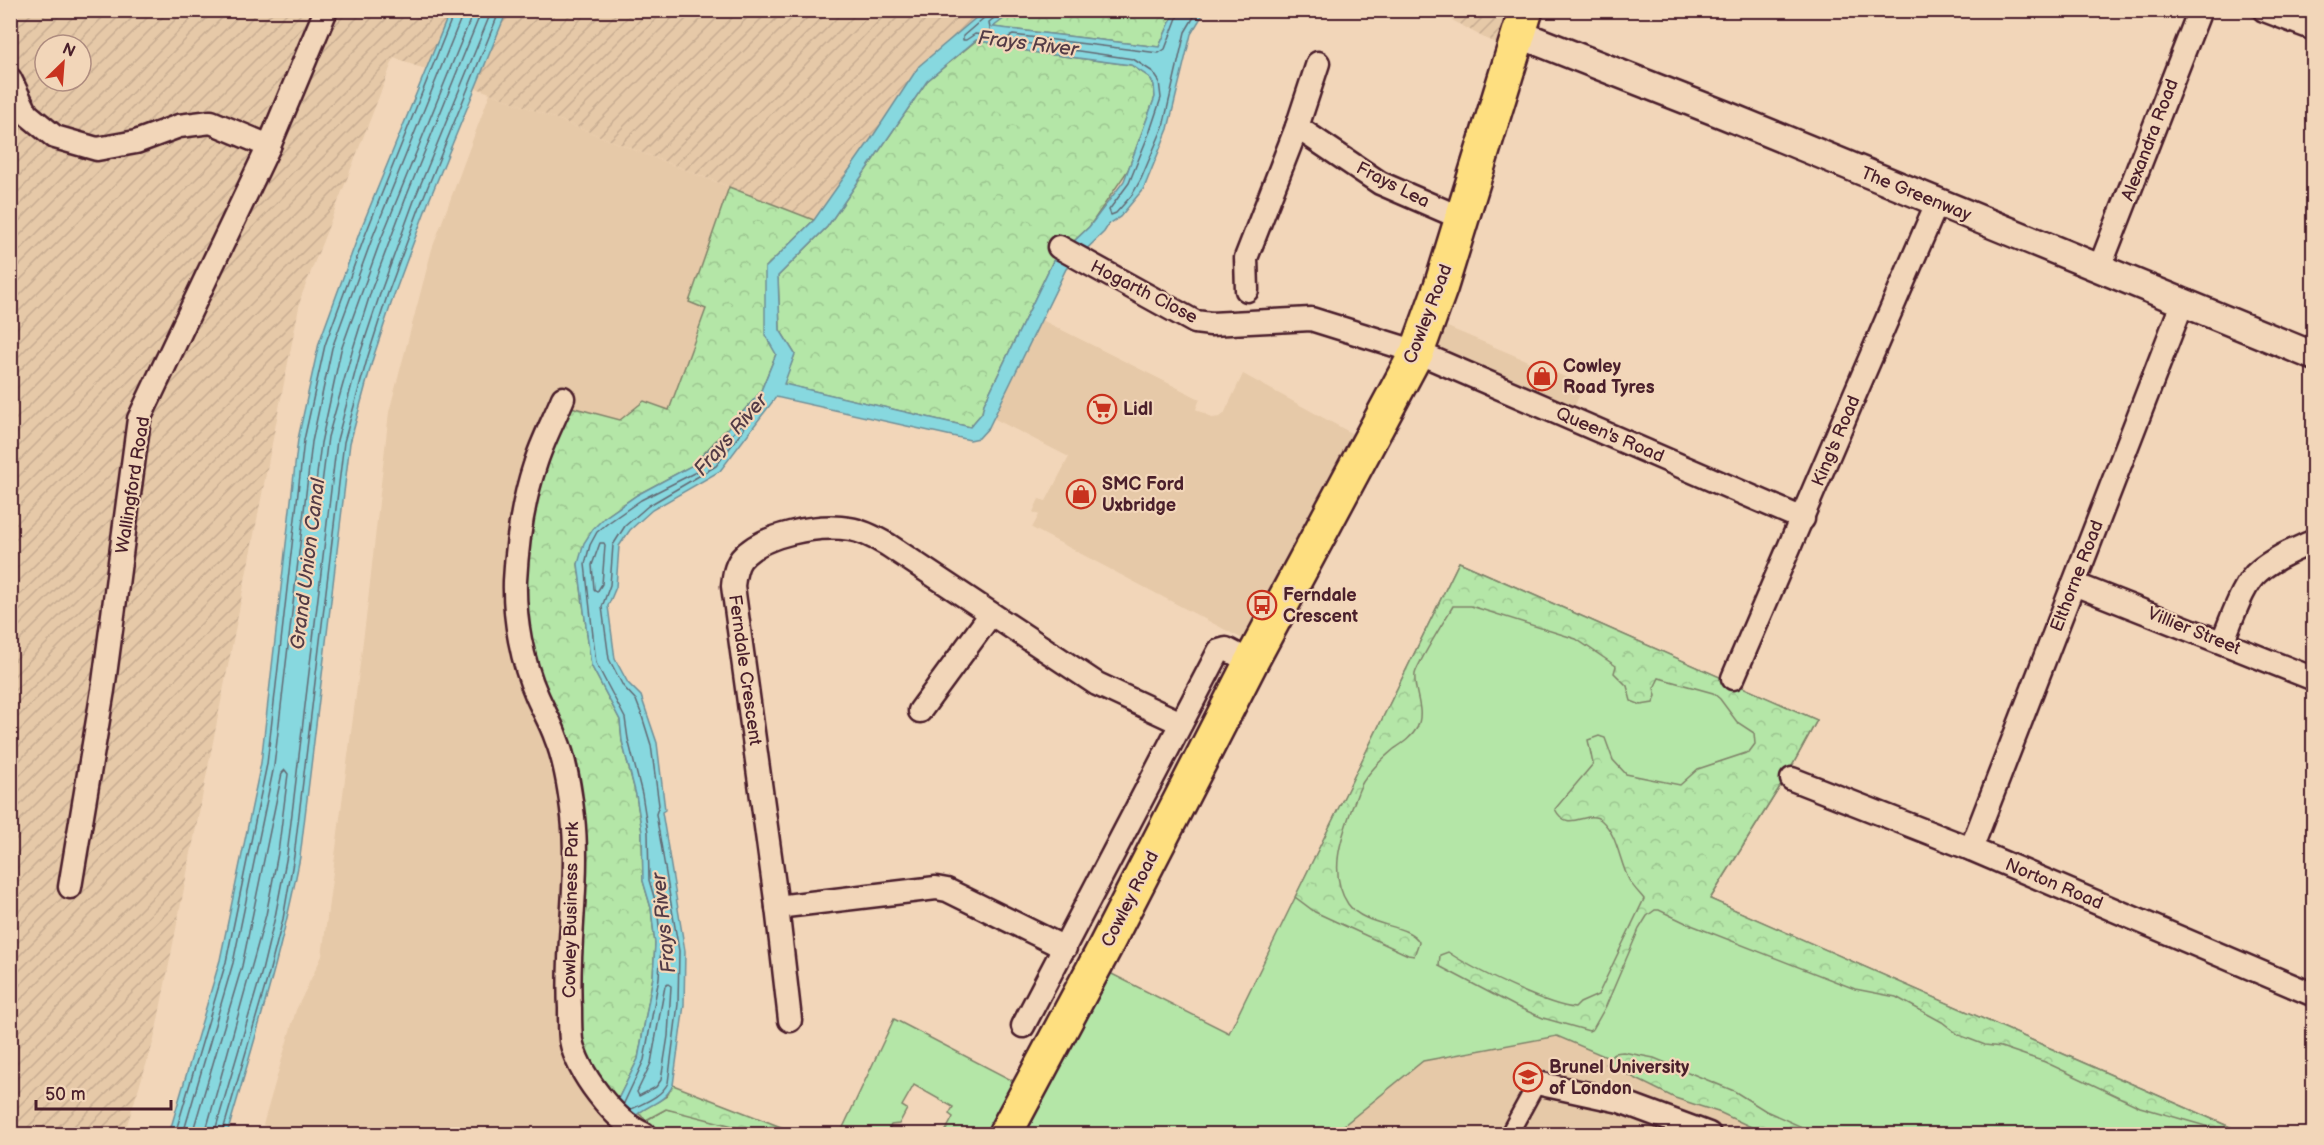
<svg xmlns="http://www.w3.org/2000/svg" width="2324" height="1145" viewBox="0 0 2324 1145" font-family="'Balsamiq Sans',sans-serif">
  <defs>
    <pattern id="industrial-furrows" width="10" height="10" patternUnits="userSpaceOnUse" patternTransform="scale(1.5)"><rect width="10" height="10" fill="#e6c9a8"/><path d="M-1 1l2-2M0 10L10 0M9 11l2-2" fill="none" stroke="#c7ac91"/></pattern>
    <pattern id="forest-crowns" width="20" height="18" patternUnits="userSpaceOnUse" patternTransform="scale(1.5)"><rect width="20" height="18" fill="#b4e6a7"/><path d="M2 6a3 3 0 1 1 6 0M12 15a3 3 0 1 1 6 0" fill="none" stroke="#9cc590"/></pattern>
  </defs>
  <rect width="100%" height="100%" fill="#f2d6b9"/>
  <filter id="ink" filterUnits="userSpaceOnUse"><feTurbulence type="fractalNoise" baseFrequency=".0167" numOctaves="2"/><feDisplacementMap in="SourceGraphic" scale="12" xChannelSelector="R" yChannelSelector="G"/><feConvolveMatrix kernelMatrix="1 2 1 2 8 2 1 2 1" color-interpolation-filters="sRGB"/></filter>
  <g filter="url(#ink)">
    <g fill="#e6c9a8">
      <polygon points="490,93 729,187 689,302 706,308 669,411 644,401 620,420 537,503 526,544 559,730 580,1008 617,1101 643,1122 666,1134 284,1134 263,1125 296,1010 322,956 367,610 389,412 432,249"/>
      <polygon points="1042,320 1200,399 1196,409 1212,418 1220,417 1224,414 1243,374 1364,440 1256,646 1032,528 1039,515 1033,512 1039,499 1046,501 1069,457 993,418"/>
      <polygon points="1431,320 1584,385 1570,416 1420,350"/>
      <polygon points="1557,1036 1609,1059 1789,1134 1333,1134 1423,1061"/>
    </g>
    <g fill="url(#industrial-furrows)" fill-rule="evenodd">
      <path d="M 10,11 L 984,11 L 919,66 L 871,139 L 814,220 L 490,93 L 394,58 L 301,297 L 154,1040 L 124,1134 L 11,1134 ZM 45,45 L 81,45 L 81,81 L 45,81 Z"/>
      <polygon points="1436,11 1525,11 1512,49 1486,39"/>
    </g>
    <g fill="#b4e6a7" stroke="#7f8269" stroke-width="1.5">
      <polygon points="1459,562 1817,720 1786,777 1710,899 2246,1134 1788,1134 1557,1036 1423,1061 1333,1134 1006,1134 1098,967 1229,1033"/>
      <polygon points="894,1019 1019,1084 992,1134 944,1134 953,1117 949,1114 953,1107 914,1085 902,1106 907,1109 899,1124 891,1125 887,1134 840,1134"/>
      <polygon points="666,1109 692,1114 757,1134 666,1134 643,1122"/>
    </g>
    <g fill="url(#forest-crowns)" stroke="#7f8269" stroke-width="1.5">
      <polygon points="1014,11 1175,11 1159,47 992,27"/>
      <polygon points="977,40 1032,52 1131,65 1149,77 1154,85 1155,97 1128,170 1089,227 1053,261 984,404 982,413 970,427 783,384 795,354 780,330 778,276 827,227 927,81"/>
      <polygon points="729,187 814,220 765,268 776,354 760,393 693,465 637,495 604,518 578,564 591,665 620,720 622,741 636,795 642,832 643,881 651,908 655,944 653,977 638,1059 617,1101 606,1088 591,1063 583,1039 580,1008 583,913 559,730 532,653 523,586 526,544 546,461 571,407 620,420 644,401 669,410 706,309 689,302"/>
      <path d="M 1459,562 L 1817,720 L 1786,777 L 1710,899 L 2246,1134 L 2233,1134 L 2140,1107 L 2045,1062 L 2001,1047 L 1985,1045 L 1959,1035 L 1942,1022 L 1896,997 L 1855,989 L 1686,923 L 1659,910 L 1655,910 L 1647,916 L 1639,929 L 1606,1006 L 1593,1029 L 1589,1031 L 1543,1018 L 1515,1006 L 1439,966 L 1440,955 L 1448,952 C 1472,969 1548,1006 1575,1008 L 1580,1003 L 1598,995 L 1644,899 C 1639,893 1633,887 1629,880 C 1619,861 1618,835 1601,820 C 1587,808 1568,835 1555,809 L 1593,764 L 1588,740 L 1599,736 L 1605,738 L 1613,760 L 1626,774 L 1680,785 L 1698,769 L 1749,752 L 1755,744 L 1754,733 L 1737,722 L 1720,699 L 1713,693 L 1659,678 L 1654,688 L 1656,696 L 1653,703 L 1641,705 L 1631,701 L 1627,686 L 1614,673 L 1616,666 L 1576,639 L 1471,606 L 1453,606 C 1446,618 1417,664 1415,674 C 1413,692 1426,710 1417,728 C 1411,738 1403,743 1394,749 C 1383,758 1373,768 1365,779 C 1359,786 1356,799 1352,808 C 1341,838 1328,874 1348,904 C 1365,928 1409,923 1419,942 L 1414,956 L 1408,955 L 1315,912 L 1295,897 Z"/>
      <polygon points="1623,1052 1654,1058 1734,1091 1766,1111 1813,1132 1852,1131 1918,1134 1766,1134 1721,1113 1675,1098 1606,1064 1614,1053"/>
      <polygon points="673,1085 799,1134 757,1134 733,1126 666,1109 646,1120 638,1113 667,1096"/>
    </g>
    <g fill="#87d8df" stroke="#6f8e97" stroke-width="1.5" fill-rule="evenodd">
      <path d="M 450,11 L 507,11 L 428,203 L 394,295 L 373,358 L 350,443 L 300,857 C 282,951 254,1042 227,1134 L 169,1134 L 220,960 L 261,763 L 298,439 L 319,343 L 360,231 Z"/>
      <path d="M 984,11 L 1014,11 L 993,27 L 1159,47 L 1175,11 L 1205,11 L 1191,34 L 1168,129 L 1144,188 L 1120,217 L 1109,224 L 1104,232 L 1066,269 L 989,427 L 979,438 L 970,440 L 776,397 L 720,471 L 652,510 L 630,530 L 619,546 L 616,587 L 608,606 L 615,659 L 628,683 L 641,696 L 657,743 L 665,810 L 662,812 L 685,951 L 684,1005 L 673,1085 C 662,1107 645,1103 632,1120 L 615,1105 L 638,1059 L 653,977 L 655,944 L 651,908 L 643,881 L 642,832 L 636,795 L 622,741 L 620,720 L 591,665 L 578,564 L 584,543 L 593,529 L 604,518 L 637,495 L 693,465 L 715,443 L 760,393 L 776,354 L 765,335 L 765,268 L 814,220 L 871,139 L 919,66 ZM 976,40 L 1032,52 L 1131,65 L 1149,77 L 1154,85 L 1155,97 L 1124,181 L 1089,227 L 1053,261 L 984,404 L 982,413 L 970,427 L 784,384 L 795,354 L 780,330 L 778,276 L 827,227 L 927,81 Z"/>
    </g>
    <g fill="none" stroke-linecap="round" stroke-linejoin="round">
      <g stroke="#626973" stroke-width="1.5">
        <polyline points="472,10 470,20 381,239 341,350 321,443 314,498 316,501 320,499 328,437 352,352 372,288 407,195 482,10"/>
        <polyline points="987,10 985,17 963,36 963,40 966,40 975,34 991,36 989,22 1004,10"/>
        <polyline points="1180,10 1165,49 1159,53 1013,35 1009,37 1011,41 1133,59 1153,72 1159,81 1161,98 1150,131 1129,183 1109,210 1111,215 1116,213 1132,195 1141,179 1163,127 1185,32 1198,10"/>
        <polygon points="600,543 604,543 605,545 602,584 597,592 594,589 592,565"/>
        <polygon points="668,984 671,986 668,1036 661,1080 656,1087 639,1096 637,1092 651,1063 665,986"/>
        <path d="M 624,1103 L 644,1060 L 659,978 L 661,944 L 657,907 L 649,880 L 648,832 L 642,794 L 628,739 L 625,718 L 596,663 L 585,564 L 590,545 L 597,532 L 608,523 L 641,500 L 696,472 L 742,424 L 744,429 L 716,466 L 648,506 L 625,526 L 613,545 L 610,585 L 602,607 L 609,659 L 623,686 L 636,700 L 641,713 L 651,745 L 659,805 L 656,814 L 679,951 L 678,1004 L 668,1083 C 660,1098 645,1102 630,1110"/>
        <polyline points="175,1134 226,962 267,764 304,440 325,345 366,233 455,10"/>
        <polyline points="183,1134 233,963 274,766 312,442 332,348 373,236 461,18 463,10"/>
        <polyline points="192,1134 242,966 282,773 285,770 288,774 278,853 266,915 205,1134"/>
        <polyline points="214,1134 262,971 275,917 287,855 337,440 360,354 381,291 415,198 492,10"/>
        <polyline points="222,1134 269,973 283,919 294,856 344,442 368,356 388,293 422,201 500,10"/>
      </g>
      <g stroke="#4a1f2b" stroke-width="21">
        <polyline id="pedestrian" points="1509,1134 1537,1083"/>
      </g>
      <g stroke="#4a1f2b" stroke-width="27">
        <g id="minor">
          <polyline points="2264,10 2314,29"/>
          <polyline points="10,79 27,114 55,137 97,149 136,142 179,126 211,122 269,146"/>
          <polyline points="1297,127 1380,183 1461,218"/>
          <polyline points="1059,247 1195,322 1211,324 1311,319 1417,352 1803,519"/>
          <polyline points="2099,269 2200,10"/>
          <polyline points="1247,290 1246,258 1297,127 1318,63"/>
          <path d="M 563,398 C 554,420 542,442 535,465 C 523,501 517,543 515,581 C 514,619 522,662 537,696 C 543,710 551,723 556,738 C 566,762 570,791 573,817 C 580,881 566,945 570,1008 C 570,1018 570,1030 571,1040 C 577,1072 614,1121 644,1134"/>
          <polyline points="2074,584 2314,679"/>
          <path d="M 2222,642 C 2231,623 2242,584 2259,571 C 2274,558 2295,550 2314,541"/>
          <polyline points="1733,678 1937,203"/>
          <polyline points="920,711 991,614"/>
          <polyline points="1792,779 1971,849 2314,995"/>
          <polyline points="1971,849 2182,304"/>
          <polyline points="70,887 103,690 139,419 269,146 326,10"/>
          <polyline points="777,907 790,1020"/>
          <path d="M 1065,948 L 947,890 L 936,888 L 777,907 L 733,586 C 734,577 735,567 741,559 C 762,534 818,524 850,529 C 863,531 876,538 888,545 L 1097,684 L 1181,723"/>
          <polyline points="1023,1026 1219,651 1226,649 1251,662"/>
          <polyline points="1537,1083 1620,1101 1709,1134"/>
        </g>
      </g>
      <g stroke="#4a1f2b" stroke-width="32">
        <polyline id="tertiary" points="1519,34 1725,115 2314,356"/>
      </g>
      <g stroke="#4a1f2b" stroke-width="38">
        <polyline id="primary" points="1005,1134 1105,947 1251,662 1417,352 1441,286 1526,10"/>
      </g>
      <use href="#pedestrian" stroke="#f2d6b9" stroke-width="16"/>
      <use href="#minor" stroke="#f2d6b9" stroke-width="22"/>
      <use href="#tertiary" stroke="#f2d6b9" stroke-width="27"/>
      <use href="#primary" stroke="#fedf80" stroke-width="33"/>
    </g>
  </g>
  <defs>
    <g id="shop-ring" transform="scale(1.5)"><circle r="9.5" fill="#f2d6b9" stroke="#c8321e" stroke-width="1.5"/><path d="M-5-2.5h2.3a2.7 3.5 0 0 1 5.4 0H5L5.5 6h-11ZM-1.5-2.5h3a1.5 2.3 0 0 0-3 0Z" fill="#c8321e"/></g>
    <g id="supermarket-ring" transform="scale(1.5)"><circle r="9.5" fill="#f2d6b9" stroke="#c8321e" stroke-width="1.5"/><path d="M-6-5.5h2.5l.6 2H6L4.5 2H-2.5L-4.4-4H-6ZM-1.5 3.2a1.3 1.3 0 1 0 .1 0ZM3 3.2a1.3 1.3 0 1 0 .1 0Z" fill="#c8321e"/></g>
    <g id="bus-ring" transform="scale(1.5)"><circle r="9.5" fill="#f2d6b9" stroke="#c8321e" stroke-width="1.5"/><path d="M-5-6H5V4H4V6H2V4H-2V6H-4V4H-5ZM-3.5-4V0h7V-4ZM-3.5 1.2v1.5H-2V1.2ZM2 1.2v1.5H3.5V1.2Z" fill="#c8321e"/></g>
    <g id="university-ring" transform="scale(1.5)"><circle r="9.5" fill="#f2d6b9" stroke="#c8321e" stroke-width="1.5"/><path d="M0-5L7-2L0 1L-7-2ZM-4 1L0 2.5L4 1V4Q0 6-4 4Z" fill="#c8321e"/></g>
  </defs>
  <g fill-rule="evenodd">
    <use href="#shop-ring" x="1542" y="376"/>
    <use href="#supermarket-ring" x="1102" y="409"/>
    <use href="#shop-ring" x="1081" y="494"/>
    <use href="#bus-ring" x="1262" y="605"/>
    <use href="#university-ring" x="1528" y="1077"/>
  </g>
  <g text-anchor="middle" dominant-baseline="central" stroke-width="4.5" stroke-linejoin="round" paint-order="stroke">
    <g font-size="18" fill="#4a1f2b" stroke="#f2d6b9">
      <text transform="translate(2150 140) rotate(-69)">Alexandra Road</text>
      <text transform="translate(1393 185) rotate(27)">Frays Lea</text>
      <text transform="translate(1916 194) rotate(22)">The Greenway</text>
      <text transform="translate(1144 292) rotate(27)">Hogarth Close</text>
      <text transform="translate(1428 314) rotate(-69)">Cowley Road</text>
      <text transform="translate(1610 435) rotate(23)">Queen's Road</text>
      <text transform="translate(1836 441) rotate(-67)">King's Road</text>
      <text transform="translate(133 485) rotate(-81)">Wallingford Road</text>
      <text transform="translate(2077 576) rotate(-69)">Elthorne Road</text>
      <text transform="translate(2194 631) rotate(22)">Villier Street</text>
      <text transform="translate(745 670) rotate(82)">Ferndale Crescent</text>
      <text transform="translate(2054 884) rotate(23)">Norton Road</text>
      <text transform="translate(1130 899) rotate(-63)">Cowley Road</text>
      <text transform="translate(571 910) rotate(-89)">Cowley Business Park</text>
    </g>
    <g font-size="18" font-weight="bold" fill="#4a1f2b" stroke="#f2d6b9" text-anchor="start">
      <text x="1563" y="366">Cowley<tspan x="1563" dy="21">Road Tyres</tspan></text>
      <text x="1123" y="409">Lidl</text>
      <text x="1102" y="484">SMC Ford<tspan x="1102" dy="21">Uxbridge</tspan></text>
      <text x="1283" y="595">Ferndale<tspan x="1283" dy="21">Crescent</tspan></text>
      <text x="1549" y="1067">Brunel University<tspan x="1549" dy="21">of London</tspan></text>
    </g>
    <g font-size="20" font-style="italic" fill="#533b46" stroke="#f2d6b9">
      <text transform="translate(1028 44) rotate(7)">Frays River</text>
      <text transform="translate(731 435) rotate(-49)">Frays River</text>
      <text transform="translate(308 564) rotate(-83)">Grand Union Canal</text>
      <text transform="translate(664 923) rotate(-96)">Frays River</text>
    </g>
  </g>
  <rect width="2324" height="1145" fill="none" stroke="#f2d6b9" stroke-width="36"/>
  <rect x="18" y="18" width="2288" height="1109" fill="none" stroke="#4a1f2b" stroke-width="2" filter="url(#ink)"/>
  <g transform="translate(63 63) rotate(25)"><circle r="28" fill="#f2d6b9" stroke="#af8d80" stroke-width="1.5"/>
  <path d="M0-4.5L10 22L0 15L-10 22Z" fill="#c8321e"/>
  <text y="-9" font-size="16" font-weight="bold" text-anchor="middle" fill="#4a1f2b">N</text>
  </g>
  <path d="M36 1100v9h135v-9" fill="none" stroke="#4a1f2b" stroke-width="3"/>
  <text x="45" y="1100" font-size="18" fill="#4a1f2b" stroke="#f2d6b9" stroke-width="4.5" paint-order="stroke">50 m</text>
</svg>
